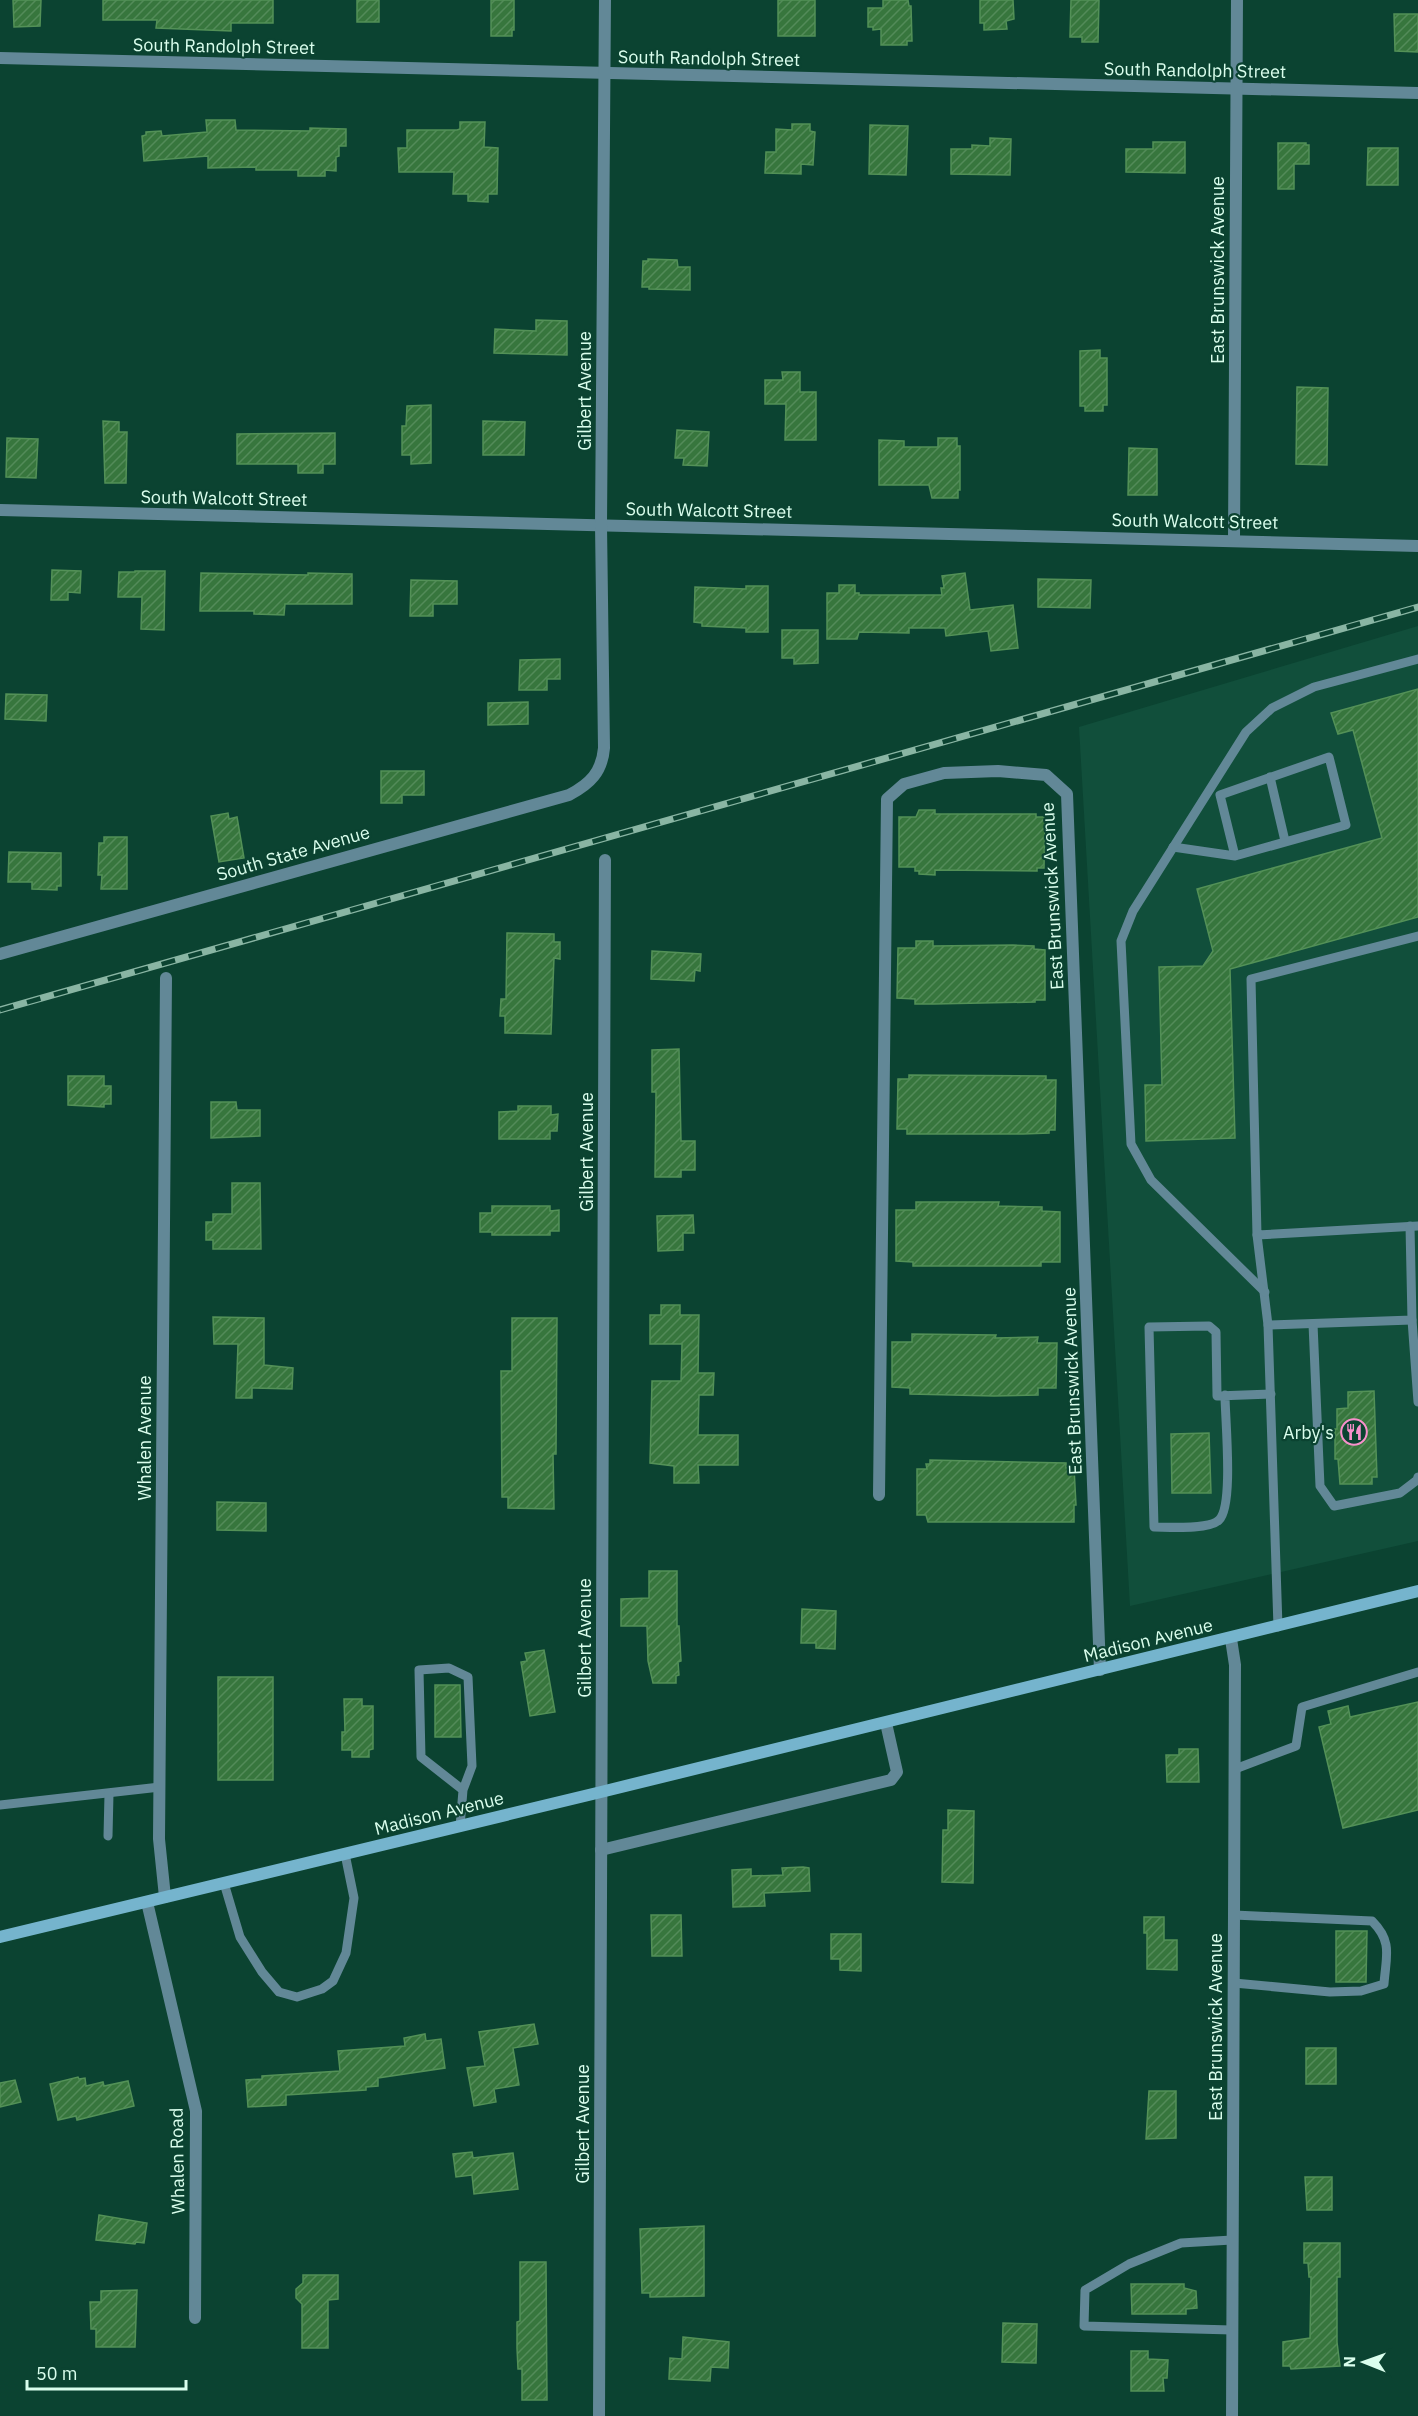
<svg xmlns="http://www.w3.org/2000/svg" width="1418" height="2416" viewBox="0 0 1418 2416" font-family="'IBM Plex Sans',sans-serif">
  <defs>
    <pattern id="building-hatch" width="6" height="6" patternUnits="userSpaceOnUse" patternTransform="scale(1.5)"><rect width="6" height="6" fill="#37763d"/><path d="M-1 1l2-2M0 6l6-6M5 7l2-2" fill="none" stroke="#538b59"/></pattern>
  </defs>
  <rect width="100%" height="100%" fill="#0b4331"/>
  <polygon fill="#114f3b" points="1418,626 1418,1541 1130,1606 1079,727"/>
  <g fill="url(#building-hatch)" stroke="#539157" stroke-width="1.5">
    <polygon points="13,0 41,0 40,26 14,27"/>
    <polygon points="103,0 273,0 273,23 231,23 231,31 156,28 157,20 103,20"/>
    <rect x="357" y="0" width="22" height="22"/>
    <polygon points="491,0 514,0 514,30 512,30 512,36 491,36"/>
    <rect x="778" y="0" width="37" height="36"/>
    <polygon points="883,0 908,0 909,6 911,6 912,41 907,41 907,45 881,45 881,29 873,30 873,27 868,27 868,8 883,8"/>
    <polygon points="980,0 1013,0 1014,19 1006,21 1007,29 984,30 984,23 980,23"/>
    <polygon points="1071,0 1099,0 1098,42 1082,42 1082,37 1070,37"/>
    <polygon points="1394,14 1418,14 1418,52 1395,51"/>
    <polygon points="206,120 235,120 236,130 310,131 310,128 346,129 346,146 339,146 339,156 336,157 336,171 325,170 325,176 298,176 298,170 256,170 256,167 208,168 208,156 144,161 142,136 146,135 146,132 161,131 162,136 207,132"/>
    <polygon points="460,122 485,122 484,147 498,148 497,194 488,194 488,202 468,201 468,194 453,194 454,172 399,172 398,148 407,148 407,130 457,130 460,129"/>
    <polygon points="792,124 810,124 810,131 815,132 813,165 801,164 801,174 765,173 766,152 776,152 776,129 792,130"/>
    <polygon points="870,125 908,126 906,175 869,174"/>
    <polygon points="990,138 1011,139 1010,175 951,174 951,149 972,149 972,145 990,146"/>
    <polygon points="1153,142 1185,142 1185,173 1126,172 1126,149 1153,149"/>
    <polygon points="1278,143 1306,143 1306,145 1309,145 1309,164 1294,164 1294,189 1278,189"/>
    <polygon points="1368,148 1398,148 1398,185 1367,185"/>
    <polygon points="648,259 677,260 678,267 690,267 690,290 649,289 649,287 642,287 643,261 648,261"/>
    <polygon points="536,320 567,321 567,355 494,353 495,329 536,331"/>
    <polygon points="1100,350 1100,358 1107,358 1107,405 1103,405 1103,411 1085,411 1085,406 1080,406 1080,351"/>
    <polygon points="782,372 800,372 800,392 816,392 816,440 785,440 786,404 765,404 765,380 783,380"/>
    <polygon points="1297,387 1328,388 1327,465 1296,464"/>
    <polygon points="431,405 431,463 411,464 411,455 402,455 402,426 406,426 407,406"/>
    <polygon points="103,421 119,422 119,432 127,432 126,483 105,483"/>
    <polygon points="483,421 525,422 524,455 483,455"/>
    <polygon points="677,430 709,432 707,466 683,465 684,458 675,458"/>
    <polygon points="335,433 335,464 323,464 323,473 298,473 298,464 237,464 237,434"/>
    <polygon points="7,438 38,439 36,478 6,477"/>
    <polygon points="938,438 957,438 957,446 960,446 960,490 958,490 958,498 932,498 929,485 879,485 879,440 904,441 904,447 938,447"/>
    <polygon points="1129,448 1157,449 1157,495 1128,495"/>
    <polygon points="52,570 81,571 80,593 68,592 68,600 51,600"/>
    <polygon points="135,571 165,571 164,630 141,629 142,597 118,597 119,572 135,572"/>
    <polygon points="201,573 308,575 308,573 352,574 352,604 285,604 284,615 254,614 254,611 200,611"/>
    <polygon points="965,573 970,610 1013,605 1018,648 991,651 988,631 946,636 945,628 909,628 909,633 859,632 857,639 827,639 827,593 839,593 839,585 855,585 855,593 859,593 859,595 942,595 941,588 944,588 942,576"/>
    <polygon points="1038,579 1091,580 1090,608 1038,607"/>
    <polygon points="411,580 457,581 457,604 433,604 433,616 410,616"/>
    <polygon points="746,586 768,586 768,632 746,632 746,628 702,626 702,623 694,622 695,587 746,589"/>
    <polygon points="782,630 818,630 818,663 794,664 794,658 782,658"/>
    <polygon points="560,659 560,679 547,679 547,690 519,690 520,660"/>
    <polygon points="1418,689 1418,917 1230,969 1235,1138 1146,1141 1145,1085 1162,1085 1159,967 1203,966 1213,951 1197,889 1382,838 1353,730 1338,734 1331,713"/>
    <polygon points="6,694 47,695 46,721 5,719"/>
    <polygon points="528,702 528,724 488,725 488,703"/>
    <polygon points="381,771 424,771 424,795 402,795 402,803 381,803"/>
    <polygon points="919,810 935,810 935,814 1036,814 1036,817 1045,817 1044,868 1037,868 1037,871 935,870 935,875 919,874 919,871 915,871 915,867 899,867 899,817 916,817"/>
    <polygon points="228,813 229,819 237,817 244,858 219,862 211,816"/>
    <polygon points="104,837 127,837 127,889 101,889 102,875 98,875 99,843 104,843"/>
    <polygon points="9,852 61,853 61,886 57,886 57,890 32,889 32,882 8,882"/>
    <polygon points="507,933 554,934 554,942 560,942 560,959 554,958 551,1034 505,1033 505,1016 500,1016 501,999 506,999"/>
    <polygon points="916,941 933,941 933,946 1013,945 1034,946 1034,949 1045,950 1045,1000 1035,1000 1035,1002 934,1004 915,1004 915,999 897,998 898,948 916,948"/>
    <polygon points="652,951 701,954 700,971 695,970 694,981 651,979"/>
    <polygon points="679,1049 681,1141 695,1141 695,1170 681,1170 681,1177 655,1177 656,1092 652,1092 652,1050"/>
    <polygon points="909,1075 1046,1076 1046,1080 1056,1080 1055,1130 1049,1130 1049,1133 1023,1134 907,1134 907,1129 897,1129 898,1079 909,1079"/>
    <polygon points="68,1076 104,1076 104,1086 111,1086 111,1104 104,1104 104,1107 68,1105"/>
    <polygon points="211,1102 236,1102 237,1110 260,1110 260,1136 211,1138"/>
    <polygon points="518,1106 551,1106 551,1115 558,1114 557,1131 550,1131 550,1139 499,1139 499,1112 518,1111"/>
    <polygon points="232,1183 260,1183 261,1249 213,1249 213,1240 206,1240 206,1222 213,1222 213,1214 232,1214"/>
    <polygon points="916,1202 999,1202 998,1206 1042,1207 1042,1211 1060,1212 1060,1262 1041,1262 1041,1266 913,1266 913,1262 896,1261 896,1210 916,1210"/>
    <polygon points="492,1206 550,1206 550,1211 559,1210 559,1231 550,1231 550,1235 492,1235 492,1232 480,1232 480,1213 492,1213"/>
    <polygon points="693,1215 694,1233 683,1233 683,1250 658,1251 657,1216"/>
    <polygon points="661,1305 680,1305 680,1315 699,1315 698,1373 714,1373 713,1395 699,1395 698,1435 738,1435 738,1465 698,1465 699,1483 674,1483 674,1466 650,1463 652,1381 681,1381 682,1344 650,1344 650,1315 661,1315"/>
    <polygon points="213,1317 264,1318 264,1365 293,1368 292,1389 252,1388 252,1398 236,1398 238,1344 214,1344"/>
    <polygon points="512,1318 557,1318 556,1454 553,1454 554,1509 508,1508 508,1497 502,1497 501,1371 512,1371"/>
    <polygon points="912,1334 996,1335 995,1338 1038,1337 1037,1343 1057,1343 1056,1388 1038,1388 1038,1395 994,1396 910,1394 910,1388 892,1387 892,1342 912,1342"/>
    <polygon points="1374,1391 1377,1477 1372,1477 1372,1484 1340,1484 1338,1459 1335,1459 1335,1429 1337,1429 1337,1409 1348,1408 1348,1392"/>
    <polygon points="1209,1433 1211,1493 1172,1493 1171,1434"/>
    <polygon points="930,1460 1066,1463 1066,1468 1074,1467 1076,1505 1074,1505 1074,1522 928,1522 926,1515 917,1515 917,1469 927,1469 926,1464 930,1464"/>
    <polygon points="217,1502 266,1503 266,1531 217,1530"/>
    <polygon points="649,1571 677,1571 677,1626 679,1626 681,1661 678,1662 679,1675 676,1676 676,1683 653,1683 648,1661 647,1626 621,1626 621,1599 649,1598"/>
    <polygon points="802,1609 836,1611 835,1649 816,1648 816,1643 801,1643"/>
    <polygon points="544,1650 555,1712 530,1716 521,1662 527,1661 525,1653"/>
    <rect x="218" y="1677" width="55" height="103"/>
    <polygon points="435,1685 460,1685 461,1737 435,1737"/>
    <polygon points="344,1699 362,1699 362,1706 373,1706 373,1749 369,1750 369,1757 352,1757 352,1750 342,1750 342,1732 345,1732"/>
    <polygon points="1418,1702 1418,1810 1343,1828 1319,1727 1331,1724 1328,1711 1348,1706 1350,1717"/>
    <polygon points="1179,1749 1198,1749 1199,1782 1167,1782 1166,1755 1179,1755"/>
    <polygon points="948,1810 974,1811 973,1883 942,1882 943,1830 948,1830"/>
    <polygon points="803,1867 809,1868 810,1891 764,1893 765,1906 733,1907 732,1870 751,1869 751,1876 783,1875 782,1868"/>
    <polygon points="651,1915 681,1915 682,1956 652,1956"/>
    <polygon points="1144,1917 1164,1917 1164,1940 1177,1940 1177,1970 1147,1969 1147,1933 1144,1933"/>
    <polygon points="1336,1931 1367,1931 1366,1982 1336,1982"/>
    <polygon points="831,1934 861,1934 861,1971 840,1970 840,1959 831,1959"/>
    <polygon points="534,2024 538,2044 513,2048 519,2085 494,2089 496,2102 474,2106 467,2068 485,2066 479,2032"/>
    <polygon points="425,2034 426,2041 441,2039 445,2068 378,2078 378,2086 366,2087 366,2090 286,2095 286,2105 248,2107 246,2080 262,2079 262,2076 340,2071 338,2051 405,2046 404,2038"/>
    <rect x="1306" y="2048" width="30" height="36"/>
    <polygon points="78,2077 79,2079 85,2078 86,2086 103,2082 104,2086 128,2081 134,2106 77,2120 76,2116 58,2120 50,2084"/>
    <polygon points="15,2080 21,2102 0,2107 0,2083"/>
    <polygon points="1149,2091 1176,2091 1176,2138 1146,2139"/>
    <polygon points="472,2152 473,2158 513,2153 518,2189 474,2194 472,2175 456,2177 453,2154"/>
    <polygon points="1305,2177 1332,2177 1332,2210 1307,2210"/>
    <polygon points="99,2215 147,2223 144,2243 136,2242 135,2244 96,2240"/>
    <polygon points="704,2226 704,2296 650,2297 650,2293 642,2293 640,2229"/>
    <polygon points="1304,2243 1340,2243 1340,2277 1337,2277 1337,2342 1340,2366 1291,2369 1290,2366 1283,2366 1283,2342 1310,2338 1311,2277 1309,2277 1308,2263 1304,2263"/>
    <polygon points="520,2262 546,2262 547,2400 522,2400 522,2369 518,2369 517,2348 517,2322 520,2321"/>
    <polygon points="303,2275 338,2275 338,2299 328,2300 328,2348 302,2348 302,2304 296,2298 296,2289 303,2283"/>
    <polygon points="1131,2284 1184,2284 1184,2288 1196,2291 1197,2308 1186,2309 1186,2314 1132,2314"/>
    <polygon points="137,2290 135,2347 96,2347 96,2329 91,2329 90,2302 101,2302 101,2291"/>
    <polygon points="1003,2323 1037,2324 1036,2363 1002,2362"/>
    <polygon points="683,2337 729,2342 728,2368 711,2367 710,2381 669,2379 670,2358 682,2359"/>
    <polygon points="1131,2351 1148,2351 1148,2359 1168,2360 1167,2378 1163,2378 1164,2391 1131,2391"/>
  </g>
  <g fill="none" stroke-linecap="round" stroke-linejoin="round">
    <g stroke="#628897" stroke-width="9">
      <polyline points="1270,777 1285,841"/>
      <polyline points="1173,847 1235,856 1346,825 1329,757 1220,795 1235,856"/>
      <polyline points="1418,936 1251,979 1257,1235 1418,1226"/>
      <polyline points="1257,1235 1268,1325 1278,1627"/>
      <polyline points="1265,1292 1151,1180 1131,1144 1121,941 1133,911 1246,732 1272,708 1314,687 1418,659"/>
      <polyline points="1412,1320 1418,1402"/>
      <polyline points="1313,1324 1320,1486 1334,1506 1400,1493 1417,1480 1418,1477"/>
      <polyline points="1268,1325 1412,1320 1410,1226"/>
      <path d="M 1225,1395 C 1225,1419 1234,1506 1219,1520 C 1209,1530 1168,1527 1154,1527 L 1149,1327 L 1209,1326 L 1216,1332 L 1217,1396 L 1271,1394"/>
      <polyline points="1235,1769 1296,1746 1302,1707 1418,1672"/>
      <polyline points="0,1805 160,1787"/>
      <polyline points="460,1827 463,1790 472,1766 468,1677 449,1668 419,1670 421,1757 463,1790"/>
      <polyline points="108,1836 109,1794"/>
      <polyline points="224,1883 240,1937 262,1972 279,1992 297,1997 322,1989 333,1981 346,1953 354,1898 345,1854"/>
      <path d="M 1234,1983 L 1330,1992 L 1361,1991 L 1384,1984 C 1386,1956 1393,1942 1372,1921 L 1234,1915"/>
      <polyline points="1232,2330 1084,2326 1085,2290 1129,2264 1181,2243 1232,2240"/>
    </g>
    <g stroke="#628897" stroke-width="12">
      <polyline points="0,58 1418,93"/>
      <polyline points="0,510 1418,546"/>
      <polyline points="1234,540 1237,0"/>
      <path d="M 0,954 L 569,795 C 590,784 602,772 604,748 L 601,525 L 605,0"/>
      <polyline points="879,1495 887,799 904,784 944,773 998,771 1046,775 1067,794 1100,1670"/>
      <polyline points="1231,1639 1235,1665 1232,2416"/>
      <polyline points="601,1850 891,1780 897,1772 886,1723"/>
      <polyline points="165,1897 159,1839 166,978"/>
      <polyline points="147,1902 196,2111 195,2318"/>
      <polyline points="599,2416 605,860"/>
    </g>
    <polyline stroke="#75b4cd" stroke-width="12" points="0,1937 601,1792 1418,1591"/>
    <g stroke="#89b5a3" stroke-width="7">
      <polyline id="rail" points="0,1010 1418,607"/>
    </g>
    <use href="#rail" stroke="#0b4331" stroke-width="4.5" stroke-dasharray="14" stroke-linecap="butt"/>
  </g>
  <defs>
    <g id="restaurant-ring" transform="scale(1.35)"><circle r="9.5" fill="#0b4331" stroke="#f890cb" stroke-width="1.5"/><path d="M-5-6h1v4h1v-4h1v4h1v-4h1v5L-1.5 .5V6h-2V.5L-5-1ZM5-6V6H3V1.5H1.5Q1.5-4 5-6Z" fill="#f890cb"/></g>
  </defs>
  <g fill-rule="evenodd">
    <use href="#restaurant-ring" x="1354" y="1432"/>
  </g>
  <g text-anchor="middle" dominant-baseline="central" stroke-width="4.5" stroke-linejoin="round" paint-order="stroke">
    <g font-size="18" fill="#dafeed" stroke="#0b4331">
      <text transform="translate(224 46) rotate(1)">South Randolph Street</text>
      <text transform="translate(709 58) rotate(1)">South Randolph Street</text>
      <text transform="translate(1195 70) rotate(1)">South Randolph Street</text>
      <text transform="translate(1217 270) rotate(-90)">East Brunswick Avenue</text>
      <text transform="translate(584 391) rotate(-90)">Gilbert Avenue</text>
      <text transform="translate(224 498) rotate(1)">South Walcott Street</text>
      <text transform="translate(709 510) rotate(1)">South Walcott Street</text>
      <text transform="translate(1195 521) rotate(1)">South Walcott Street</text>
      <text transform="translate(293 853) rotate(-16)">South State Avenue</text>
      <text transform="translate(1052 896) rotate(-93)">East Brunswick Avenue</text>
      <text transform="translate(586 1152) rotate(-90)">Gilbert Avenue</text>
      <text transform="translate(1072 1381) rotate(-92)">East Brunswick Avenue</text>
      <text transform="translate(144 1438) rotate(-90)">Whalen Avenue</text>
      <text transform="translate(584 1638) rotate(-90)">Gilbert Avenue</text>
      <text transform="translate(1148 1640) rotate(-14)">Madison Avenue</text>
      <text transform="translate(439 1813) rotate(-14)">Madison Avenue</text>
      <text transform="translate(1215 2027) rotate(-90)">East Brunswick Avenue</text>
      <text transform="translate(582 2124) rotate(-90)">Gilbert Avenue</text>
      <text transform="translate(177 2161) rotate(-91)">Whalen Road</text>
    </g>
    <g font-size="18" fill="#dafeed" stroke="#0b4331" text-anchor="end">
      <text x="1334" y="1432">Arby's</text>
    </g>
  </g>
  <g transform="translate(1364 2362) rotate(271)" stroke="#0b4331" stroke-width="4.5" paint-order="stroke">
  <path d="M0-4.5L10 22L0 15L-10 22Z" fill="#dafeed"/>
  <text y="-9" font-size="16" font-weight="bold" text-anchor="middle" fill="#dafeed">N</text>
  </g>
  <path d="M27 2380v9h159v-9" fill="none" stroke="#dafeed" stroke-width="3"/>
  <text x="36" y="2380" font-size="18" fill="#dafeed" stroke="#0b4331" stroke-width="4.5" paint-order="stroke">50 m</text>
</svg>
